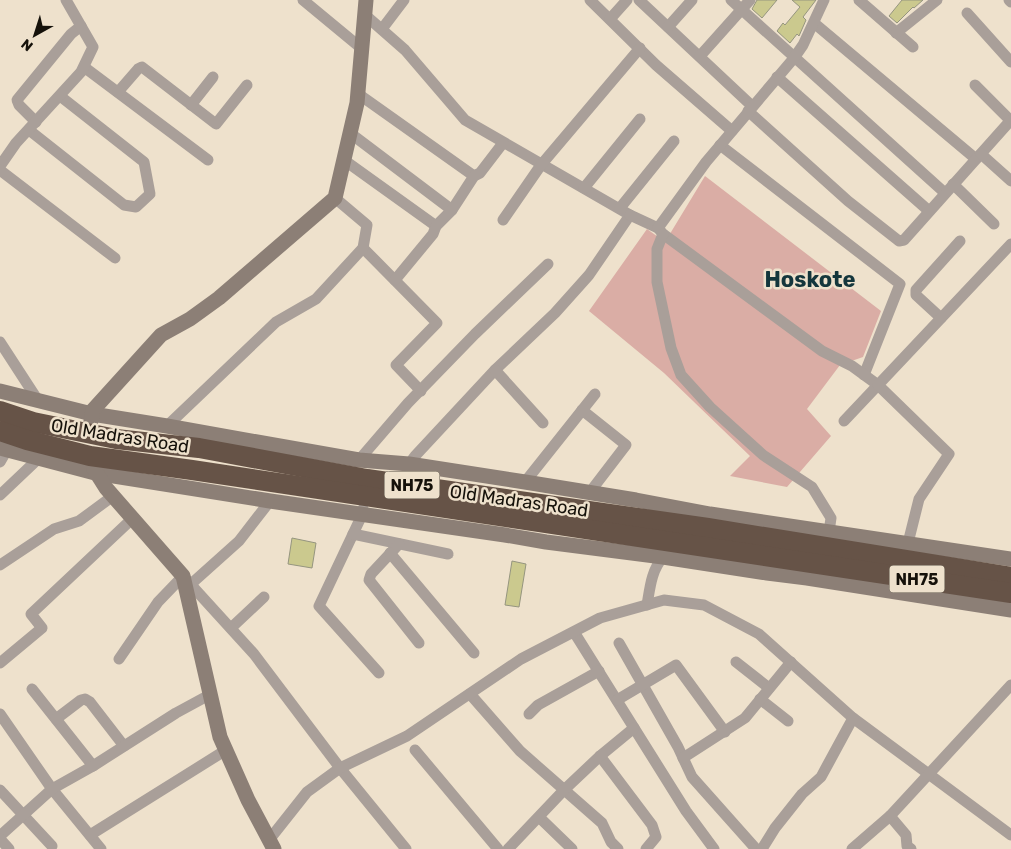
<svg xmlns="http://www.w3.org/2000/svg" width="1011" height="849" viewBox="0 0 1011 849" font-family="Rubik,sans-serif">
  <rect width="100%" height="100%" fill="#eee1cc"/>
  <polygon fill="#daada5" points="705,176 881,311 863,357 840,365 807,409 831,436 787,487 730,476 750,456 664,373 589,311 647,229 665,242"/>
  <g fill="#cbc98e" stroke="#95957f">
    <polygon points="757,0 777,0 762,18 752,9"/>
    <polygon points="792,0 816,0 803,17 806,20 799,36 797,34 790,43 777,31 783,23 785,25 800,7"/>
    <polygon points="902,0 923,0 914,8 913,7 897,23 889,16"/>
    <polygon points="292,538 316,543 312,568 288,564"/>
    <polygon points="512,561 526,564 519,607 505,605"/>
  </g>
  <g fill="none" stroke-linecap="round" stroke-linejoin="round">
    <g stroke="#a99f99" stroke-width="11">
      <polyline points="303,0 361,48"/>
      <polyline points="590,0 656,65 732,131"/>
      <polyline points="639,0 752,106"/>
      <polyline points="731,0 945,193"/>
      <polyline points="859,0 913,47"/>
      <polyline points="1009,0 1011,2"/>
      <polyline points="967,13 1011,62"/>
      <polyline points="364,14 405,50 465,120 630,215 589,275 555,313 495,370 415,456 409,464"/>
      <polyline points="610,19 627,0"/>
      <polyline points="814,23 976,159"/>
      <polyline points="668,27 692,0"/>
      <polyline points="382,29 404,0"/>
      <polyline points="896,33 937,0"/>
      <polyline points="700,56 750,0"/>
      <polyline points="84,67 208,160"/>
      <polyline points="777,77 929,211"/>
      <polyline points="975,85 1011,121"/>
      <polyline points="118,92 138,69 142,67 216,124 247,85"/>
      <polyline points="357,93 474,176"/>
      <polyline points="191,105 213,77"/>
      <polyline points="748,111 848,201 899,241 904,240 1011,120"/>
      <polyline points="36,122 19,105 17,100 71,34 81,26"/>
      <polyline points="29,130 124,205 136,207 150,194 144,162 60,96"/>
      <polyline points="350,133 452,210"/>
      <polyline points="720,145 900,284 864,375"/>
      <polyline points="981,154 1011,181"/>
      <polyline points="344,160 436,226"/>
      <polyline points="0,166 16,143 81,72 93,47 66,0"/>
      <polyline points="0,170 115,258"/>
      <polyline points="953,184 994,224"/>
      <polyline points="584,188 640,119"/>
      <polyline points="620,208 674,141"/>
      <polyline points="630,215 658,228 663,234 822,351 852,366 878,385 844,421"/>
      <polyline points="503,220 541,165 640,48"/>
      <polyline points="658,228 706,162 794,58 803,45 824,0"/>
      <polyline points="663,234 657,249 657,282 671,348 681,375 710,407 763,455 812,487 831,518 829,532"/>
      <polyline points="363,248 437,323 396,365 421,391"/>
      <polyline points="395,280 433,234 436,226 452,210 474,176 480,173 503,143"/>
      <polyline points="941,318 916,295 916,290 960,241"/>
      <polyline points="0,342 39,402"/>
      <polyline points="495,370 543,423"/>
      <polyline points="582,410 626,445 590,492"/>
      <polyline points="167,426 276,322 316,299 363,248 367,225 335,198"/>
      <polyline points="359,460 408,403 475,334 548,264"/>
      <polyline points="0,462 7,450"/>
      <polyline points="525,482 595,394"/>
      <polyline points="0,495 38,459"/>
      <polyline points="363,509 362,515 319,606 379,673"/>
      <polyline points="353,534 448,554"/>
      <polyline points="908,543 919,499 949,454 878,385 1011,244"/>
      <polyline points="399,544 371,574 369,580 419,643"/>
      <polyline points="390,553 474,653"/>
      <polyline points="0,565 54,529 79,521 113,496"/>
      <polyline points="191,584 239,541 270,501"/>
      <path d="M 647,605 C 650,588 651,571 663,557"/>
      <polyline points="231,628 264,597"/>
      <polyline points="574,632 686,811 714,849"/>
      <polyline points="619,643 678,747 692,777 756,849"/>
      <polyline points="119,659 158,602 183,576 254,654 340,768 406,849"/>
      <polyline points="736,662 769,688"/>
      <polyline points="0,663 42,628 31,614 133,518"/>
      <polyline points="32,689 93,766"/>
      <polyline points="470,694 520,751 602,823 611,842 618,849"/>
      <polyline points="760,699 788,721"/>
      <polyline points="617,700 676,665 725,732"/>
      <polyline points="0,714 52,789 101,849"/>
      <polyline points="529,714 538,705 599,671"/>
      <polyline points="56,719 81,700 85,699 90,702 124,746"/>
      <polyline points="415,750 498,849"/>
      <polyline points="600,756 652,825 656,837 646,849"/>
      <polyline points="683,758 745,718 791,662"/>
      <polyline points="0,790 52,846"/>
      <polyline points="890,816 906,835 907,846 911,849"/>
      <polyline points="540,818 572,849"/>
      <polyline points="90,835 226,750"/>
      <polyline points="0,836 52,789 93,766 176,713 211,694"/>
      <polyline points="0,839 9,849"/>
      <polyline points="269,840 307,792 340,768 407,736 521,659 600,618 664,600 704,605 759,634 853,718 1011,835"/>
      <polyline points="508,849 564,790 600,756 634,728"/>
      <polyline points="762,849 775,828 802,794 821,777 853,718"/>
      <polyline points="852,849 890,816 1011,685"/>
    </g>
    <g stroke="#8c7f76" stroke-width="15">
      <polyline points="0,391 92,414 167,426 359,460 409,464 525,482 636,500 710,514 1011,559"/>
      <polyline points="91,421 93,410 161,335 190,319 219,298 335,198 357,103 366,0"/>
      <polyline points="0,448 95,473 270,501 505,535 546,542 663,557 767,573 807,578 1011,610"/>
      <polyline points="94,469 106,488 183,576 220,737 248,800 274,849"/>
    </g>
    <g stroke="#665347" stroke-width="20">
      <polyline points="0,411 33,422 116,439 199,448 367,479 708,528 1011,577"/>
      <polyline points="0,431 27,440 90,456 192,470 1011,593"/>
    </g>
  </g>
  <g text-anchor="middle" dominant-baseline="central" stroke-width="5" stroke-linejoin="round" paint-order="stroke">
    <g fill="#eee1cc" stroke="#564f44" stroke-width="1">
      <rect x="384.5" y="471.5" width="55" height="27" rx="4"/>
      <rect x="889.5" y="565.5" width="55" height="27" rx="4"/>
    </g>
    <g font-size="16" font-weight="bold" fill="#15110a">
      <text x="412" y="485">NH75</text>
      <text x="917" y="579">NH75</text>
    </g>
    <g font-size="18" fill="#15110a" stroke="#eee1cc">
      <text transform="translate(120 436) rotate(9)">Old Madras Road</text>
      <text transform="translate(519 501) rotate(8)">Old Madras Road</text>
    </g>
    <g font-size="22" font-weight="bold" fill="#14363c" stroke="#eee1cc">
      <text x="810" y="279">Hoskote</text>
    </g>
  </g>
  <g transform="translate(35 35) rotate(219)" stroke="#eee1cc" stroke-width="4" paint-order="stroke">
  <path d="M0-4L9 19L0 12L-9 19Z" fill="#15110a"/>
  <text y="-8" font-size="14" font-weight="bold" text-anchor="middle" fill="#15110a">N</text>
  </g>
</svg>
